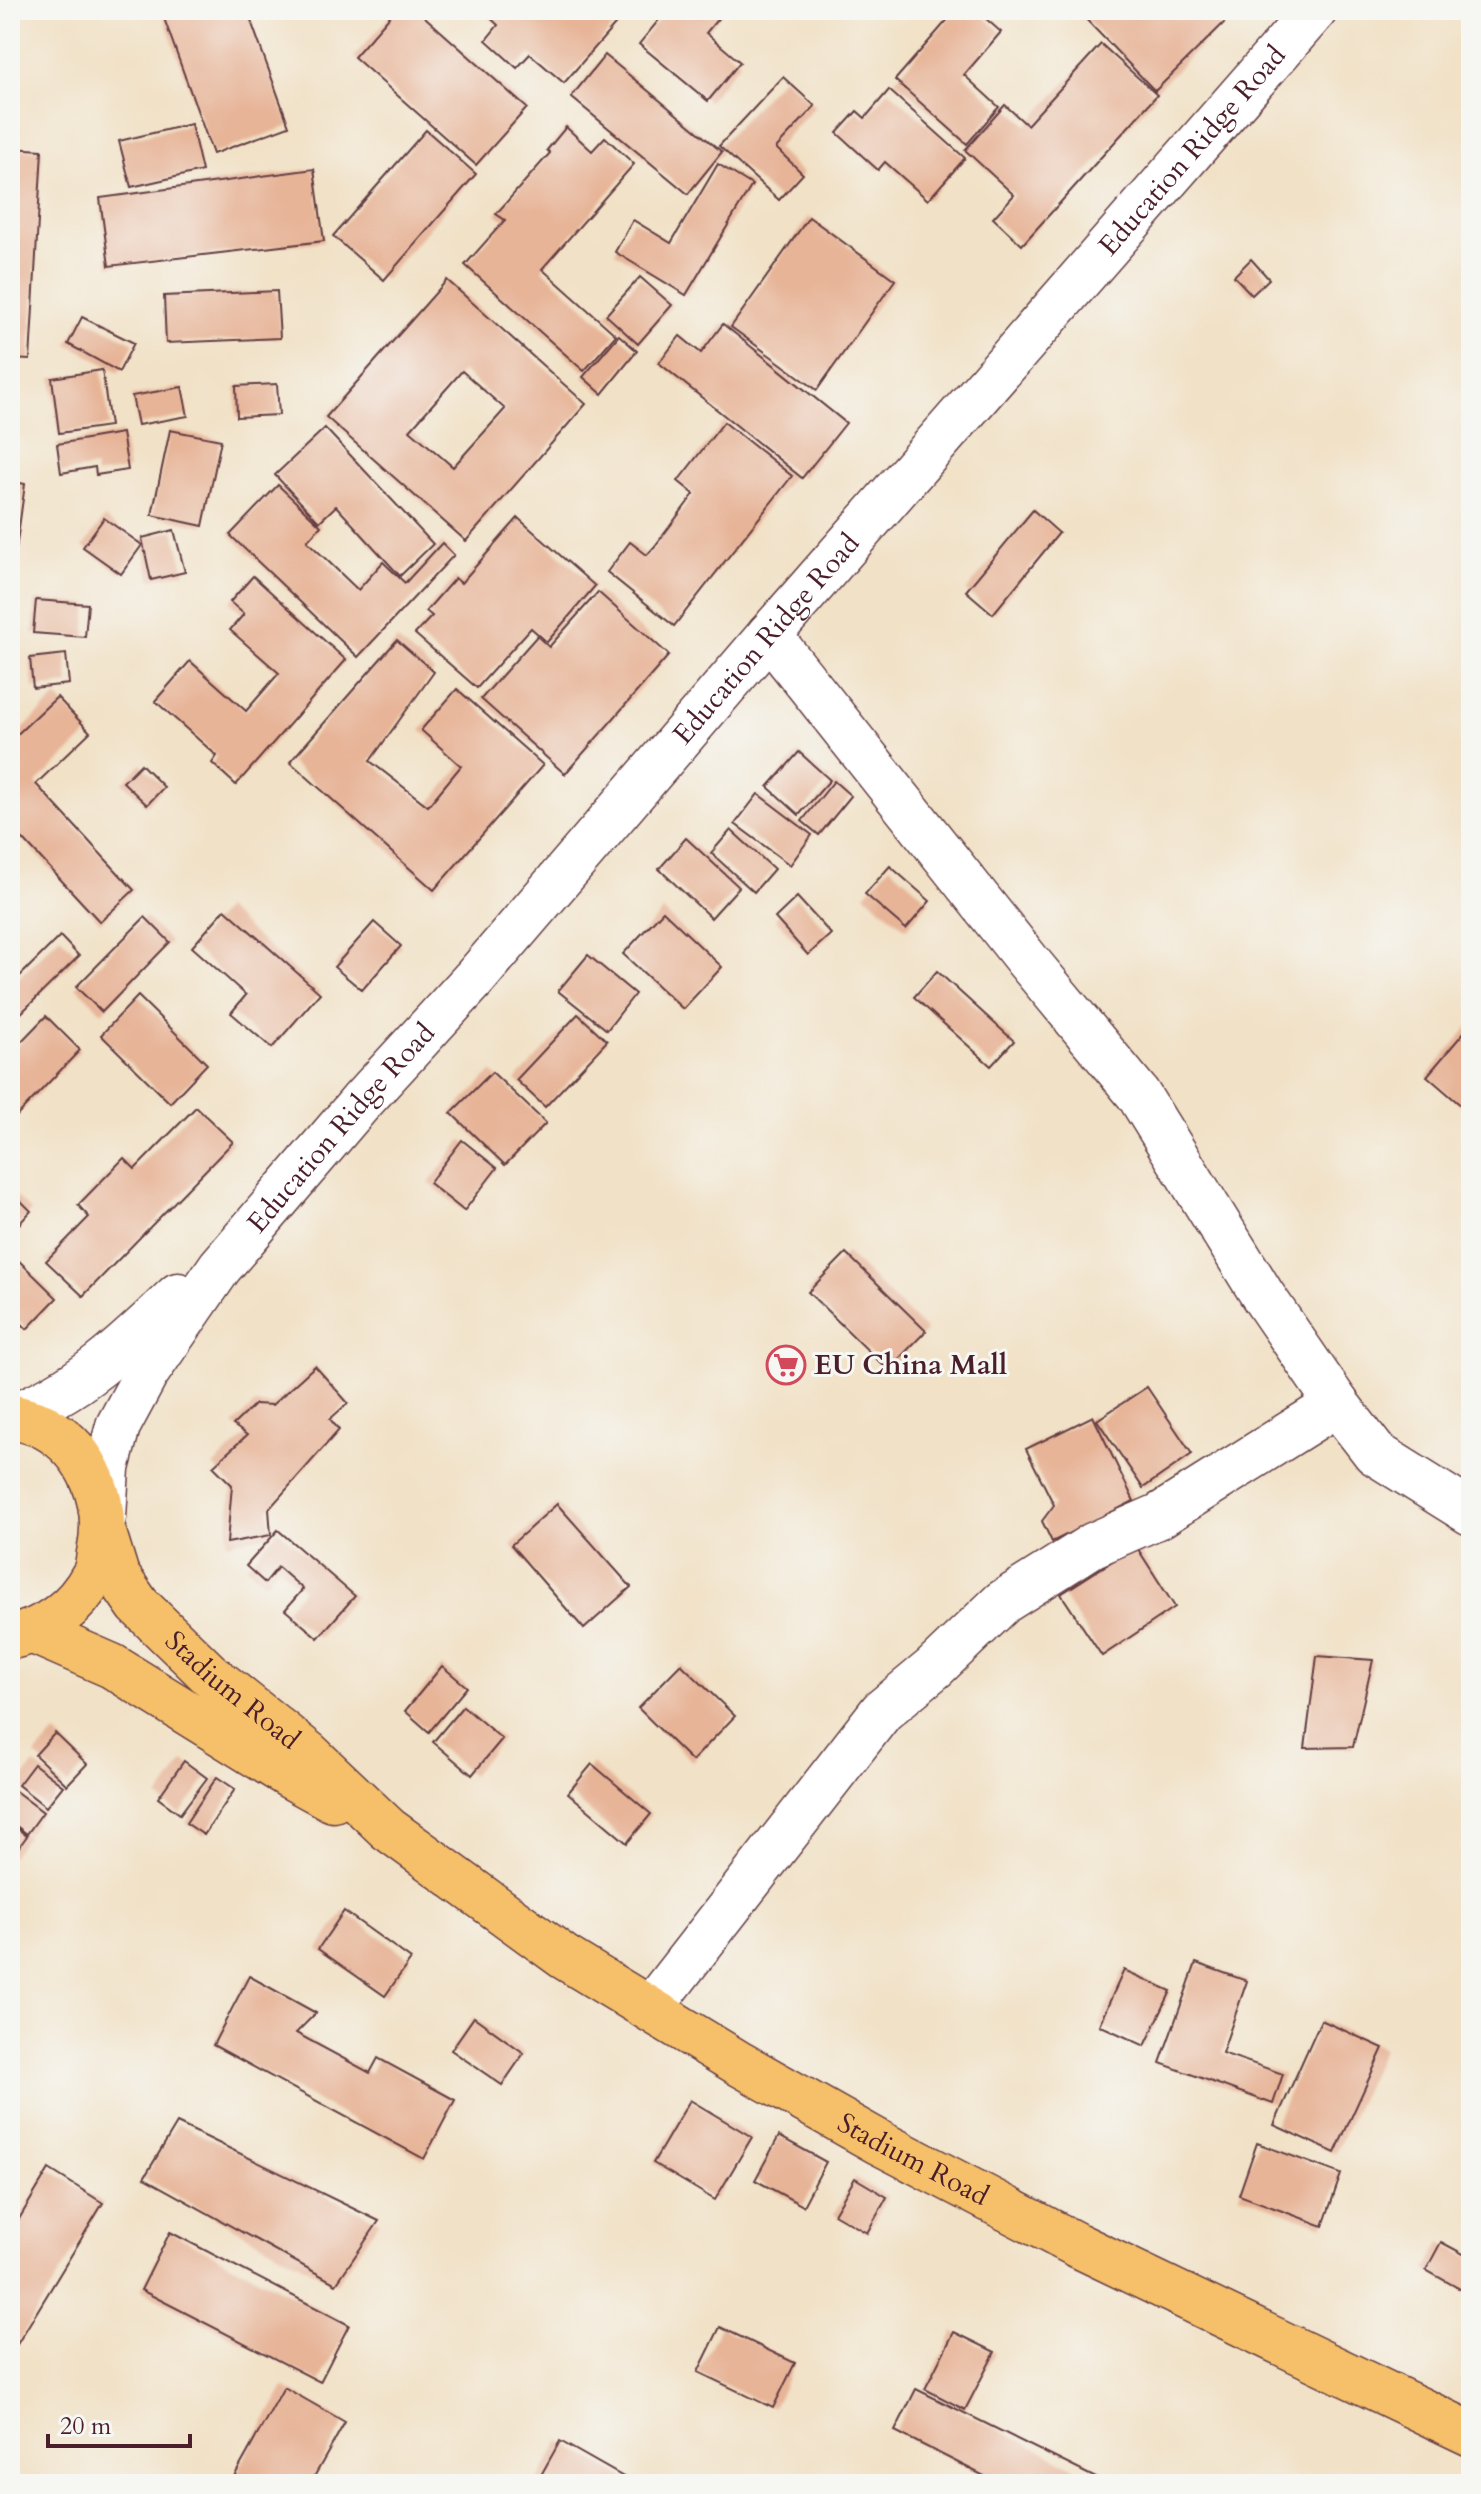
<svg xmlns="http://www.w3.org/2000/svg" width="1481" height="2494" viewBox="0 0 1481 2494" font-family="Cardo,serif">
  <rect width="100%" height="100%" fill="#f6f6f2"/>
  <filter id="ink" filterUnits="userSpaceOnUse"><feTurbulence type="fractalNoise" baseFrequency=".0125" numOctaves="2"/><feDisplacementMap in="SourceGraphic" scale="16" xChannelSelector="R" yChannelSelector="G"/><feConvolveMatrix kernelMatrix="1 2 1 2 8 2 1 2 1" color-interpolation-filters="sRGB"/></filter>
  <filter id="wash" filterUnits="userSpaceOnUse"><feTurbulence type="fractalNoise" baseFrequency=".006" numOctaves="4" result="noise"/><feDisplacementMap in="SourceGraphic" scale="32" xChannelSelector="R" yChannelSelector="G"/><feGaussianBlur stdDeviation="1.8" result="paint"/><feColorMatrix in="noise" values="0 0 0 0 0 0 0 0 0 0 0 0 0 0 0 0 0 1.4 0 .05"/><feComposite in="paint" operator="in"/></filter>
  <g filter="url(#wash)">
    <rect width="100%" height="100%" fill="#f1e1c6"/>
    <g id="blocks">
      <g fill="#e7b497" fill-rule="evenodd">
        <polygon points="161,10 247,10 289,126 213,154"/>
        <polygon points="395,10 417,10 527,108 476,165 354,57"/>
        <polygon points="482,10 628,10 564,83 530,54 517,68 486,40 498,25"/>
        <polygon points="667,10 725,10 706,33 740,62 708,101 639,44"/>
        <polygon points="956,10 976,10 1001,32 964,75 999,107 967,144 895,80"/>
        <polygon points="1077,10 1237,10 1155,91"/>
        <polygon points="1101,44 1157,95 1022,245 993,218 1014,195 965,150 1005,105 1027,125"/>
        <polygon points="605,55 722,152 688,194 571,97"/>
        <polygon points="783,77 815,106 776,148 803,174 779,200 719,146"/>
        <polygon points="889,90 965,158 928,200 885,162 878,170 837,133 857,111 865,118"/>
        <polygon points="191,124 202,171 131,187 119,141"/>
        <polygon points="566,127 592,151 605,137 634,164 542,269 616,335 584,371 465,265 505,220 496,214 550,153 547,150"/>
        <polygon points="426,130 476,174 384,280 333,236"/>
        <polygon points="10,148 42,150 30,360 10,359"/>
        <polygon points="718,164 752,185 686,295 615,252 633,220 671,243"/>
        <polygon points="314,169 324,241 109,266 100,198"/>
        <polygon points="809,217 895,280 817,390 731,327"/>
        <polygon points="1251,259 1269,279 1252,295 1234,276"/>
        <polygon points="640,277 672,305 638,344 606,315"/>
        <path d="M 447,280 L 586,404 L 466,541 L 326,417 ZM 462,371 L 505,409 L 453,467 L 410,430 Z"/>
        <polygon points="277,291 280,338 166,343 164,296"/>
        <polygon points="82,317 134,343 119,372 68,344"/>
        <polygon points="723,324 846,423 802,478 659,363 680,336 701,353"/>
        <polygon points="619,335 637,351 602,394 583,377"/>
        <polygon points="102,370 110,426 59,433 52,378"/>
        <polygon points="277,384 279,415 237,417 236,386"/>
        <polygon points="182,387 188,416 138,425 132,396"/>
        <polygon points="724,422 792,476 674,626 607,572 630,542 647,555 655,546 694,494 678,481"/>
        <polygon points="325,428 433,544 400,576 336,506 319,522 275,475"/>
        <polygon points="170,430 221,440 203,526 152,515"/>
        <polygon points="122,433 128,470 96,475 95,467 61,473 57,444"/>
        <polygon points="10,481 25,484 12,579 10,579"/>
        <polygon points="278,485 321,526 307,541 358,590 383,562 405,583 442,543 454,555 358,657 230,535"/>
        <polygon points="1033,510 1059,533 993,614 966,591"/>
        <polygon points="104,518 142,545 121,574 83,547"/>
        <polygon points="518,518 595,586 547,642 531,628 477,688 415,634 432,616 426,611 455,578 461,583"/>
        <polygon points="174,530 185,572 151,580 142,538"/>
        <polygon points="253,576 346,660 236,785 212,763 217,756 155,701 190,661 246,711 279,673 230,630 244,614 230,602"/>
        <polygon points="598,592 669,655 565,774 481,699 537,636 549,647"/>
        <polygon points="36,600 88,604 85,637 33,633"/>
        <polygon points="397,640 434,672 370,761 428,806 461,766 421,730 457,689 543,765 434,890 290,762"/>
        <polygon points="66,654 69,684 33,688 30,658"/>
        <polygon points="57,697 90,732 36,784 134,890 100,922 10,825 10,741"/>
        <polygon points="799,752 830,780 799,815 768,787"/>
        <polygon points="141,764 164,787 147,805 123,782"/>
        <polygon points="834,781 851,796 819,835 802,821"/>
        <polygon points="758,794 812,835 790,865 735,824"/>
        <polygon points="731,830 774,869 754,892 711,853"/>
        <polygon points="686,838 739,887 711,918 659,869"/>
        <polygon points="890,866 930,901 906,929 865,894"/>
        <polygon points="797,897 831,934 808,955 775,918"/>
        <polygon points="225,909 320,993 272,1048 231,1013 246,995 192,947"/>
        <polygon points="663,911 722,967 683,1009 623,954"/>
        <polygon points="145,917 170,942 102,1012 76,987"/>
        <polygon points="374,922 401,946 362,990 334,967"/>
        <polygon points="60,936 79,956 10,1024 10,986"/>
        <polygon points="588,955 635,994 607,1030 558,991"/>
        <polygon points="937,971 1014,1041 991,1066 914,997"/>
        <polygon points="138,996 207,1064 170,1103 101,1035"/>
        <polygon points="578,1014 607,1041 545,1107 516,1080"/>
        <polygon points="46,1016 80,1050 10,1123 10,1053"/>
        <polygon points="1471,1024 1471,1114 1427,1076"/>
        <polygon points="492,1072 546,1123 505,1165 451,1113"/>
        <polygon points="196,1107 233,1142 83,1296 46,1261 89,1217 78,1205 124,1158 135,1169"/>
        <polygon points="462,1140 497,1168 464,1211 429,1183"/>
        <polygon points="10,1190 31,1211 10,1234"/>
        <polygon points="10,1252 57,1298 27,1329 10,1312"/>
        <polygon points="846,1253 926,1331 888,1370 808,1292"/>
        <polygon points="315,1366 348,1403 330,1419 339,1430 269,1509 271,1535 227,1543 232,1485 213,1466 247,1435 233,1425 255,1404 272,1405"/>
        <polygon points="1147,1387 1192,1454 1143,1488 1097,1420"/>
        <polygon points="1093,1416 1134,1501 1052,1542 1042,1521 1054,1505 1026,1449"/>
        <polygon points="557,1504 631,1587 584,1629 511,1545"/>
        <polygon points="278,1530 355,1596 318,1638 285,1610 303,1589 278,1567 265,1583 246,1566"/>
        <polygon points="1136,1546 1175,1607 1102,1656 1061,1594"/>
        <polygon points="1317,1656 1373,1660 1353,1747 1305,1748"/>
        <polygon points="681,1664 735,1716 692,1761 638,1708"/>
        <polygon points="442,1666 467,1687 429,1732 405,1711"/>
        <polygon points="463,1706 502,1739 472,1775 433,1742"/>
        <polygon points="55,1733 87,1764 67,1785 35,1755"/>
        <polygon points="184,1761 207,1778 180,1814 158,1798"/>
        <polygon points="34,1764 63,1786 46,1807 18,1785"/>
        <polygon points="592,1764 651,1814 627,1843 568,1793"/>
        <polygon points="217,1777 235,1789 204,1835 186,1823"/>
        <polygon points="10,1787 43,1812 27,1834 10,1821"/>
        <polygon points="10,1823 27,1836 10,1859"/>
        <polygon points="344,1911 411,1959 385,1996 318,1949"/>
        <polygon points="1196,1963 1247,1981 1222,2053 1283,2074 1273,2104 1160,2063"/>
        <polygon points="1124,1970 1171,1991 1145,2046 1099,2025"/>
        <polygon points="249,1976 316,2013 296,2033 370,2073 378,2058 455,2100 424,2159 213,2045"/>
        <polygon points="474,2017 524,2053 502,2085 451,2050"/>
        <polygon points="1321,2020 1383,2048 1335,2153 1274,2125"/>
        <polygon points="690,2100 752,2137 715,2200 653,2163"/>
        <polygon points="177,2123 379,2221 336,2284 144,2178"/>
        <polygon points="779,2136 826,2162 803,2206 755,2180"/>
        <polygon points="1257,2143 1341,2174 1323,2226 1239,2195"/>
        <polygon points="49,2169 103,2203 10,2356 10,2234"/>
        <polygon points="855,2178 887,2197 867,2233 834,2214"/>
        <polygon points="170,2232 349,2325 320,2382 141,2290"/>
        <polygon points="1441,2242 1471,2258 1471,2295 1426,2270"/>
        <polygon points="720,2327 795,2363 773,2408 698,2372"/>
        <polygon points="954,2332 995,2352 965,2410 925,2389"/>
        <polygon points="284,2387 345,2422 310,2484 230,2484"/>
        <polygon points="916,2389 1108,2484 1000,2484 895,2431"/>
        <polygon points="560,2441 625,2478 622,2484 536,2484"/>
      </g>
    </g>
  </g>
  <g filter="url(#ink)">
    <use href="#blocks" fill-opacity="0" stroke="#633c42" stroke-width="2"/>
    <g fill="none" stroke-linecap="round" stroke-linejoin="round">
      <g stroke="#633c42" stroke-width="47">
        <g id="minor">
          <polyline points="769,635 1027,960 1138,1094 1263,1296 1337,1404 1375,1453 1471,1513"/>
          <path d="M 11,1416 C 78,1392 128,1343 178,1295"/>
          <path id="s1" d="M 104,1517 L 107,1468 L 118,1426 L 146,1374 L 220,1267 L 361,1102 L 474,979 L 769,635 L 1315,10"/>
          <polyline points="650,2009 882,1711 934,1668 1003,1602 1093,1545 1159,1516 1337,1404"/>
        </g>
      </g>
      <g stroke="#633c42" stroke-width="47">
        <g id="major">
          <path d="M 10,1416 C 21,1419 35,1422 45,1427 C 90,1451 110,1505 99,1553 C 98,1560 97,1570 93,1576 C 76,1608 46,1630 12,1637"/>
          <path id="s2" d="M 104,1533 L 117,1575 L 138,1605 L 209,1674 L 308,1753 L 388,1829 L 564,1957 L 740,2064 L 880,2143 L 1077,2245 L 1471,2434"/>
          <polyline points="34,1632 112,1666 291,1777 333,1800"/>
        </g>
      </g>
      <use href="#minor" stroke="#fff" stroke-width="44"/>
      <use href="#major" stroke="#f6c06b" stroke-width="44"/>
    </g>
  </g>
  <defs>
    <g id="supermarket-ring" transform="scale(2)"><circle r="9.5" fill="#f6f6f2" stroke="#d1495b" stroke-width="1.5"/><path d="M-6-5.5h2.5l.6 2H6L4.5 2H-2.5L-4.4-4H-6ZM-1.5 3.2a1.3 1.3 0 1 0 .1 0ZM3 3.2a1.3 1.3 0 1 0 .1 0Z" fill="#d1495b"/></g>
  </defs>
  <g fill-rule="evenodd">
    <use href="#supermarket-ring" x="786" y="1365"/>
  </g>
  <g text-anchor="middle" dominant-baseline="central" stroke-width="6" stroke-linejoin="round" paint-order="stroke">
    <g font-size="28" fill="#4a1f2b" stroke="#f6f6f2">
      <text stroke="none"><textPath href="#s1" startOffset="1762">Education Ridge Road</textPath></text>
      <text stroke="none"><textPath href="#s1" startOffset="1114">Education Ridge Road</textPath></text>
      <text stroke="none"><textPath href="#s1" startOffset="466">Education Ridge Road</textPath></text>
      <text stroke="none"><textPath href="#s2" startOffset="208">Stadium Road</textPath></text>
      <text stroke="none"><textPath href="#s2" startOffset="1038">Stadium Road</textPath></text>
    </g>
    <g font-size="28" font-weight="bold" fill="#4a1f2b" stroke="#f6f6f2" text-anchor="start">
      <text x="814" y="1365">EU China Mall</text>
    </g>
  </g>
  <rect width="1481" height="2494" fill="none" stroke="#f6f6f2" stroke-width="40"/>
  <path d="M48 2434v12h142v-12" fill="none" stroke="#4a1f2b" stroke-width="4"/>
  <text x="60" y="2434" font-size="24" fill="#4a1f2b" stroke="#f6f6f2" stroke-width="6" paint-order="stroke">20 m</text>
</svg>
